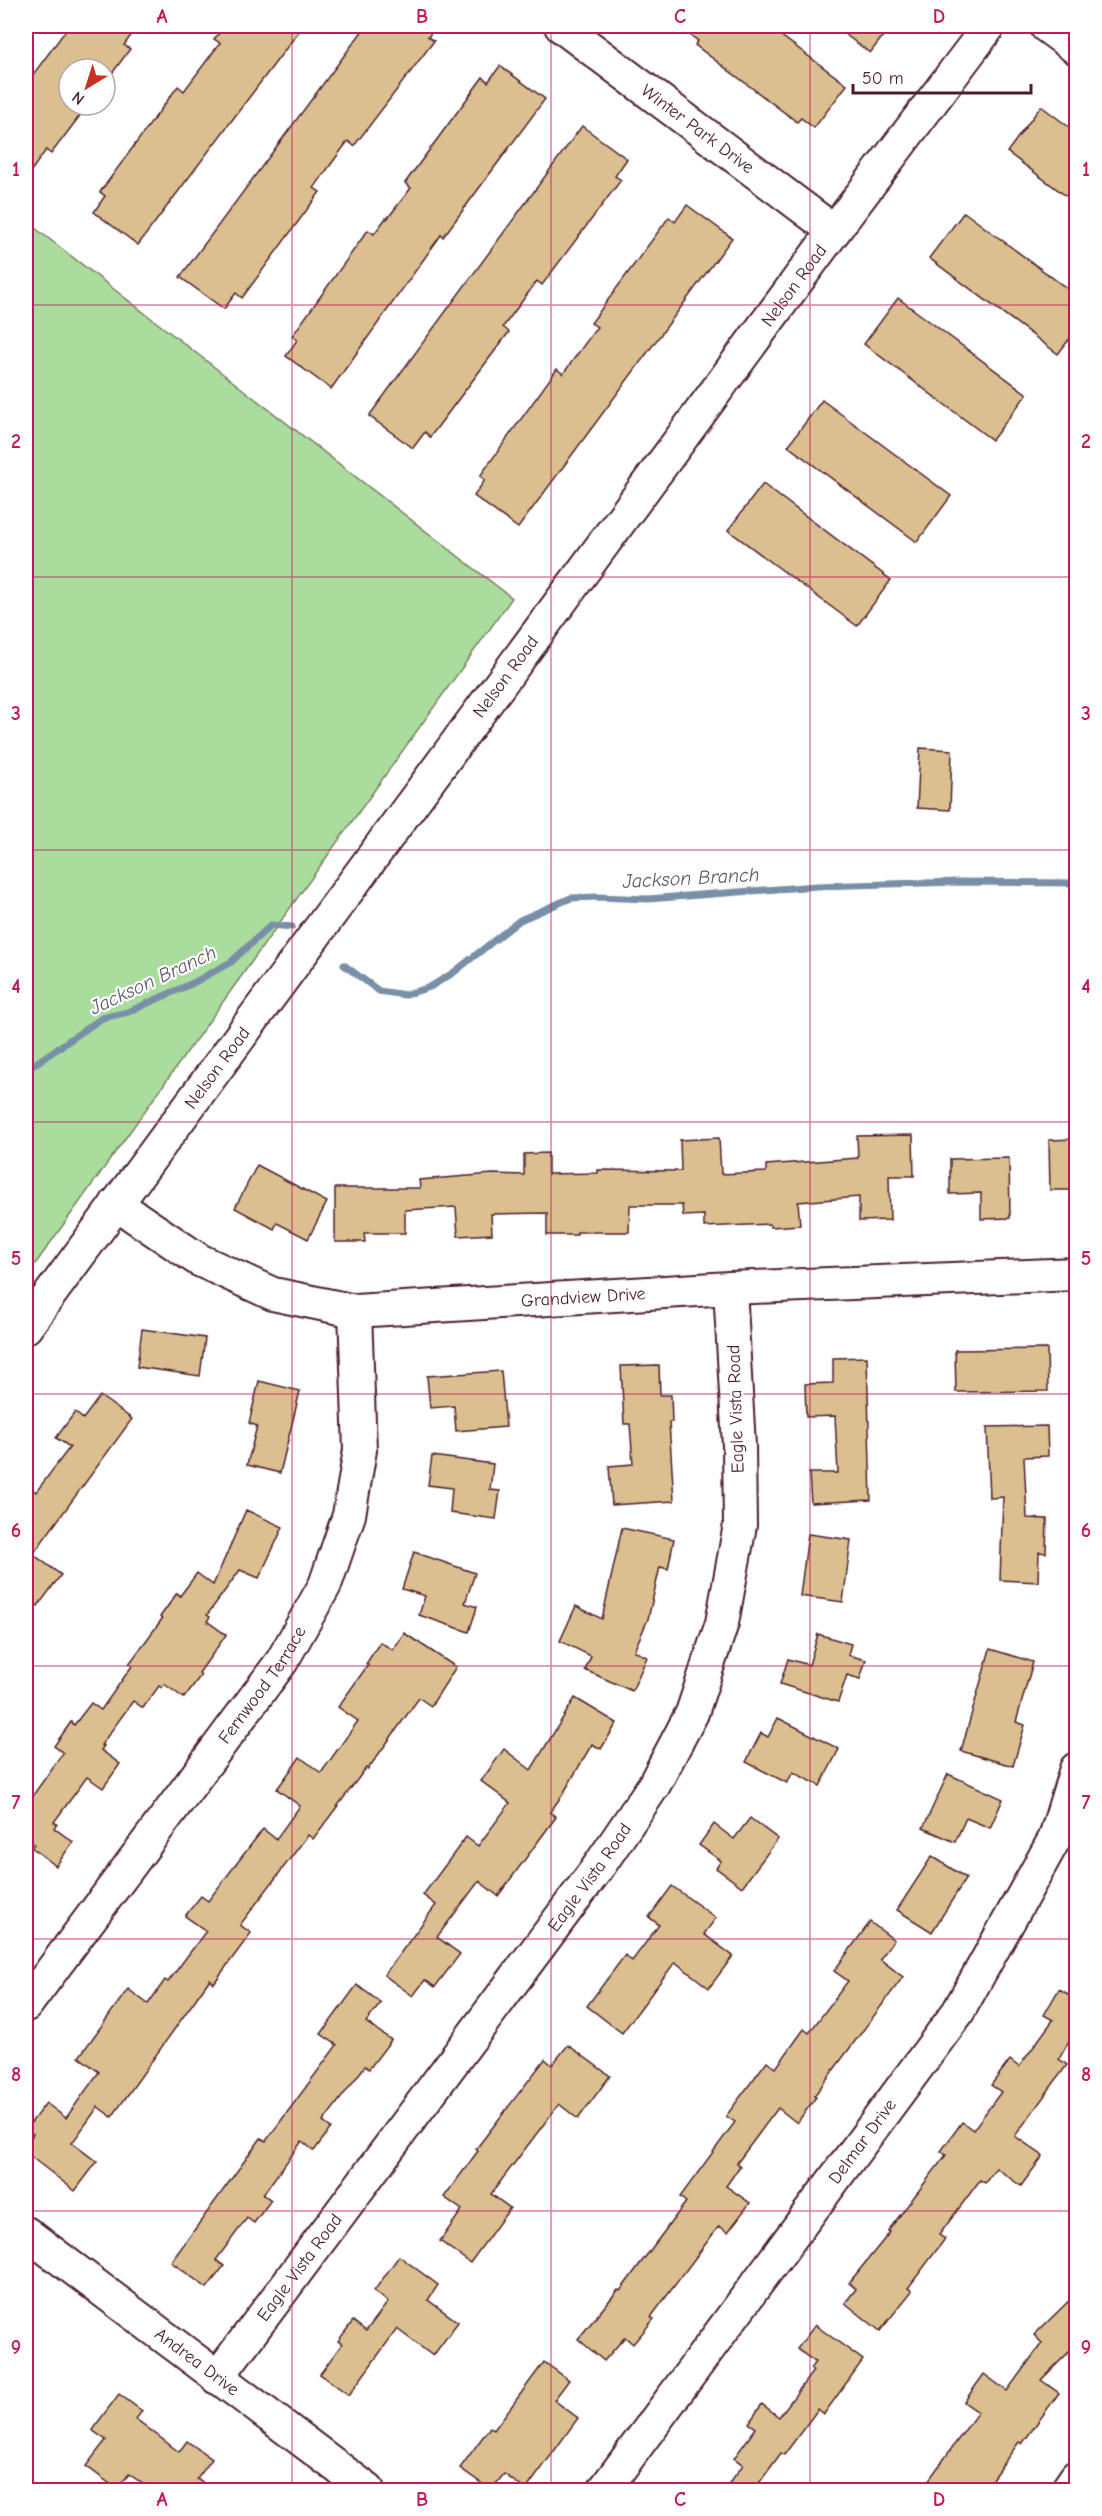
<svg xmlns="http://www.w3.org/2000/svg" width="1102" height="2516" viewBox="0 0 1102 2516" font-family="'Comic Neue',sans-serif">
  <rect width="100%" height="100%" fill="#fff"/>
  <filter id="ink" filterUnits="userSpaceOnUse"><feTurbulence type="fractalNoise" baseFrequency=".0167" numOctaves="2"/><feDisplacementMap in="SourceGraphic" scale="12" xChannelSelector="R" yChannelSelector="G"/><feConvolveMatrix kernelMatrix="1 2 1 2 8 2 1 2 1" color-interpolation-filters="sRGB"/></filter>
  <g filter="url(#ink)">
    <polygon fill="#aadc9d" stroke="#7a7e64" stroke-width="1.5" points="26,221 512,598 26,1277"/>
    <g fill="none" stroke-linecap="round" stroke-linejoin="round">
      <g stroke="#788fa7" stroke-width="7">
        <polyline points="344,965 379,991 405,995 430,987 453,973 520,920 571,898 597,897 648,899 817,886 959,882 1076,883"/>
        <polyline points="26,1070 102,1018 128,1012 193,983 231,962 271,925 292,927"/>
      </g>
    </g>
    <g fill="#dcbf90" stroke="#4a1f2b" stroke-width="1.5">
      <polygon points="69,26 138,26 124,45 130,49 105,83 105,69 69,69 69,105 88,105 51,154 46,150 26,178 26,84"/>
      <polygon points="225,26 303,26 138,245 94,212 105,196 100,192 178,86 184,91 220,43 214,39"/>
      <polygon points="366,26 436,26 428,37 434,41 354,146 348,141 326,171 314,188 320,192 242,298 236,293 224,309 180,277"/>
      <polygon points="678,26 768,26 847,85 814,128 801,118 797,122 695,45 698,41"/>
      <polygon points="834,26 891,26 870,53"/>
      <polygon points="500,66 545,99 443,237 441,235 331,389 286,356 297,340 292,336 368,230 374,234 386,218 387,219 411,188 405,183 483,77 488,82"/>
      <polygon points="1041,106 1077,133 1077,204 1007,152"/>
      <polygon points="582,126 627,159 615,176 621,180 542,285 537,281 503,327 509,332 430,437 425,432 413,448 369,416"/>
      <polygon points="687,205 732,238 518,528 474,496 485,480 480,476 557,369 563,374 597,327 591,323 669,217 675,222"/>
      <polygon points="964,212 1077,296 1077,329 1058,354 929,258"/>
      <polygon points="898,298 1027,394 992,440 864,344"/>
      <polygon points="822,400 951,496 917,542 788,446"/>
      <polygon points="763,484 891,580 857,626 728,530"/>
      <polygon points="920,748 952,750 950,810 917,808"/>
      <polygon points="913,1135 914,1176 889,1176 890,1220 859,1221 859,1197 798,1202 800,1225 771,1227 770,1224 704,1227 704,1215 683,1216 682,1205 630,1205 629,1232 577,1232 577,1235 547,1235 547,1213 491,1214 492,1234 458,1236 456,1207 405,1210 405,1233 364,1233 365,1242 335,1242 335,1188 420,1188 419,1180 493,1174 524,1175 524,1154 548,1153 548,1174 598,1173 598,1170 681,1171 680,1140 719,1138 721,1174 766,1172 766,1165 858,1158 857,1136"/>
      <polygon points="1076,1139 1077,1190 1050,1190 1049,1140"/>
      <polygon points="1009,1158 1010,1218 981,1219 981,1193 950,1194 950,1159"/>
      <polygon points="257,1165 327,1202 308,1239 277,1223 274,1229 235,1208"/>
      <polygon points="142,1329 205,1338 200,1376 137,1367"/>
      <polygon points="1047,1349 1048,1391 956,1392 955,1350"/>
      <polygon points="867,1357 871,1500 811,1503 809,1473 838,1473 835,1416 806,1417 805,1384 833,1383 833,1358"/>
      <polygon points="659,1365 660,1395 671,1395 672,1422 669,1422 674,1501 612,1505 609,1466 633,1464 630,1424 624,1424 621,1366"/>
      <polygon points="501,1371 506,1427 456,1431 454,1406 430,1408 427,1376"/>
      <polygon points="259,1381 300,1391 280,1473 247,1465 257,1426 249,1423"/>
      <polygon points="100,1396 132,1419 33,1554 61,1575 38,1606 26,1597 26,1484 36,1492 70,1447 56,1438 75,1412 83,1419"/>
      <polygon points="1047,1426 1048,1456 1024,1457 1027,1518 1047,1519 1046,1553 1039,1552 1038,1582 1000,1580 1003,1497 990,1498 987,1427"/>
      <polygon points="432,1456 493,1464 490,1490 500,1491 496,1519 450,1513 452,1488 428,1485"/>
      <polygon points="246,1510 283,1527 259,1578 240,1570 207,1615 210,1617 207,1621 226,1635 199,1673 201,1675 184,1698 164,1684 162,1688 159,1686 143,1708 133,1701 101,1745 104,1746 101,1750 120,1764 103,1788 87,1777 54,1822 57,1824 54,1828 73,1842 56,1866 31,1847 34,1844 26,1837 26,1805 63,1753 54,1746 71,1722 74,1725 91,1703 101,1710 132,1666 129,1664 162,1619 160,1617 177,1593 180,1596 197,1573 213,1585"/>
      <polygon points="622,1528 674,1539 668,1569 660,1567 648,1619 634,1651 647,1657 632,1691 585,1670 591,1656 560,1641 576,1606 602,1619"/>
      <polygon points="808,1534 851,1540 843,1602 800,1596"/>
      <polygon points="414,1552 475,1573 465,1603 477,1607 469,1632 419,1615 425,1596 402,1589"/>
      <polygon points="404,1633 456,1667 431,1706 419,1698 368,1769 366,1768 313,1839 308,1835 240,1925 251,1933 214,1983 210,1979 112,2117 98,2107 72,2143 97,2162 75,2191 26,2153 26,2145 33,2134 26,2129 46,2103 66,2118 99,2072 79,2057 128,1989 148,2004 165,1980 168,1982 206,1931 185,1916 201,1896 208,1901 263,1829 276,1839 300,1806 277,1789 300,1757 321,1773 358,1721 338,1707 368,1665 366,1664 380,1642 393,1650"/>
      <polygon points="818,1634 851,1644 848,1655 866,1660 860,1679 847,1675 838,1702 780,1684 788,1659 809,1665"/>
      <polygon points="990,1649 1033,1662 1016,1722 1025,1725 1013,1766 961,1751"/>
      <polygon points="575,1698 617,1723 601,1749 592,1744 563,1794 550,1812 556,1817 498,1896 479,1881 437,1937 460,1954 435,1987 425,1980 413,1996 384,1975 436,1905 423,1895 466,1837 478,1846 510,1803 481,1781 504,1749 531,1770"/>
      <polygon points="778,1718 839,1749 820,1786 793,1772 787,1783 746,1762 761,1733 768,1737"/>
      <polygon points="948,1774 1003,1799 990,1828 966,1818 955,1842 923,1828"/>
      <polygon points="750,1818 778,1839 742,1887 716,1868 721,1861 699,1845 714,1824 734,1839"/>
      <polygon points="932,1856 966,1878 932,1932 897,1910"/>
      <polygon points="672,1886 716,1918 704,1934 733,1956 709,1988 675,1962 622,2033 587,2006 625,1955 632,1961 659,1925 649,1917"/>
      <polygon points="870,1922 894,1940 880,1959 903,1977 814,2096 816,2097 797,2123 778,2108 737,2163 740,2166 726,2186 750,2203 728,2232 719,2226 651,2317 654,2319 633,2344 625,2337 604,2361 578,2339 618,2290 620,2291 686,2202 680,2197 735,2122 726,2116 767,2061 776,2068 804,2029 809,2033 848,1981 834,1971"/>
      <polygon points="357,1985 381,2003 366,2022 391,2040 369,2069 365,2066 323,2122 331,2128 314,2151 302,2141 263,2194 271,2200 254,2223 247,2218 216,2260 224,2266 207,2288 171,2262 261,2138 266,2141 337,2045 321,2034"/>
      <polygon points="1059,1989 1077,1999 1077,2027 1059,2059 1067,2065 1015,2136 1043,2156 1021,2186 996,2168 985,2183 980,2180 939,2235 945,2239 908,2288 912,2291 880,2331 845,2303 856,2289 849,2283 890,2232 888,2231 946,2155 941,2151 962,2122 973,2130 1001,2092 991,2085 1010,2060 1019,2067 1053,2020 1044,2015"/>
      <polygon points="568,2045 610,2076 578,2119 559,2104 491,2194 510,2208 470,2263 440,2241 462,2210 444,2197 478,2151 476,2149 545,2059 552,2065"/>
      <polygon points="399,2256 438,2285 428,2300 458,2322 433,2356 397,2329 349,2395 320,2374 342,2344 338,2341 353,2321 366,2331 388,2302 374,2291"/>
      <polygon points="1077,2293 1077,2344 1041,2380 1059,2393 1022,2444 1019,2442 984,2490 941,2490 928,2481 978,2412 964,2402 984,2374 1007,2391 1042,2343 1034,2335"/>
      <polygon points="815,2325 863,2360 824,2414 818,2409 784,2455 781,2453 754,2490 724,2490 743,2465 734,2458 756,2428 749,2423 762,2404 779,2417 813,2371 810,2369 815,2362 797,2349"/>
      <polygon points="544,2362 569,2380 554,2400 578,2418 526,2490 504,2474 491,2490 460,2468 490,2427 494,2430"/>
      <polygon points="119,2394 142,2411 136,2419 179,2452 187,2441 212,2459 197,2479 213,2490 151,2490 129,2474 117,2489 86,2466 106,2440 92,2430"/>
    </g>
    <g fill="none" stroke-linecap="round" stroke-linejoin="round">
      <g stroke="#4a1f2b" stroke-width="36">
        <g id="minor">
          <path id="s1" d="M 561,26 L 834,231"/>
          <polyline points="1046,26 1076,48"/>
          <path id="s2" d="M 116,1204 L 199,1260 L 273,1294 L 355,1311 L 730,1288 L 1076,1274"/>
          <path id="s3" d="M 26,1327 L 834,231 L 989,26"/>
          <path id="s4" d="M 26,2005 L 282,1661 L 325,1585 L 349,1515 L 360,1450 L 355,1311"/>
          <path id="s5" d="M 26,2233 L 368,2490"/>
          <path id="s6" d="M 217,2378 L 599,1866 L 654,1785 L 692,1713 L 722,1623 L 740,1525 L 739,1446 L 730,1288"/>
          <path id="s7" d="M 604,2490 L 958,2012 L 1055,1838 L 1076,1769"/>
          <polyline points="1067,2490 1076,2477"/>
        </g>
      </g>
      <use href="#minor" stroke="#fff" stroke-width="32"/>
    </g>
  </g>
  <path fill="none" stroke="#c2185b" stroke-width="1.5" stroke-opacity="0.55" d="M 292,26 L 292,2490M 551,26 L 551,2490M 810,26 L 810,2490M 26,305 L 1076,305M 26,577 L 1076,577M 26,850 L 1076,850M 26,1122 L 1076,1122M 26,1394 L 1076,1394M 26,1666 L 1076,1666M 26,1939 L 1076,1939M 26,2211 L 1076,2211"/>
  <g text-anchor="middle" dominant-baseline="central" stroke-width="4.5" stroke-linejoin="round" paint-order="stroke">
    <g font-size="18" fill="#4a1f2b" stroke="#fff">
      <text stroke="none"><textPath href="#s1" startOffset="171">Winter Park Drive</textPath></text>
      <text stroke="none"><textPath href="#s3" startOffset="1294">Nelson Road</textPath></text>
      <text stroke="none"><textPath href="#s3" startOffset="808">Nelson Road</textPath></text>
      <text stroke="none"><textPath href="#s3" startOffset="322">Nelson Road</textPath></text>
      <text stroke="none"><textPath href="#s2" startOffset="494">Grandview Drive</textPath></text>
      <text transform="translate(736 1409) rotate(-92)">Eagle Vista Road</text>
      <text stroke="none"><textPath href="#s4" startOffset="398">Fernwood Terrace</textPath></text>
      <text stroke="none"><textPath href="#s6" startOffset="624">Eagle Vista Road</textPath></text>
      <text stroke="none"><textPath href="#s7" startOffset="434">Delmar Drive</textPath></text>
      <text stroke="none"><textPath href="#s6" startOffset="138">Eagle Vista Road</textPath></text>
      <text stroke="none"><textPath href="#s5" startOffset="214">Andrea Drive</textPath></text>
    </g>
    <g font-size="20" font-style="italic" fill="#615769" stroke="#fff">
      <text transform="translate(691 878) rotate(-3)">Jackson Branch</text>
      <text transform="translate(153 980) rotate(-25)">Jackson Branch</text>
    </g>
  </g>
  <rect width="1102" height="2516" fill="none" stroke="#fff" stroke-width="66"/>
  <g transform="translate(87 87) rotate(218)"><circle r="28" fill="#ffffff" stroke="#b7a5aa" stroke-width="1.5"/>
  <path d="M0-4.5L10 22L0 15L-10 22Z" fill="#c8321e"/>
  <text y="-9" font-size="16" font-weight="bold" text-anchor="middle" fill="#4a1f2b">N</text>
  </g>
  <path d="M853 84v9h178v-9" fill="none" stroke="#4a1f2b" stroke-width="3"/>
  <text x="862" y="84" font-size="18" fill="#4a1f2b" stroke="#ffffff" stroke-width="4.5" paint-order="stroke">50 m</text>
  <rect x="33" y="33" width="1036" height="2450" fill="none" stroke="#c2185b" stroke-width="2"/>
  <g font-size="20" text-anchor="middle" font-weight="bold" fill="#c2185b">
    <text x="162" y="23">A</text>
    <text x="422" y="23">B</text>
    <text x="680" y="23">C</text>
    <text x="939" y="23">D</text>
    <text x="16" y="176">1</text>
    <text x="1086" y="176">1</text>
    <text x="16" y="448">2</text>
    <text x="1086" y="448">2</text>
    <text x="16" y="720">3</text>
    <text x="1086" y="720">3</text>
    <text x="16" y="993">4</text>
    <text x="1086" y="993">4</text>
    <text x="16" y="1265">5</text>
    <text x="1086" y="1265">5</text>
    <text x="16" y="1537">6</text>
    <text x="1086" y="1537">6</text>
    <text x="16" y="1809">7</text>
    <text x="1086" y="1809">7</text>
    <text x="16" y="2081">8</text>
    <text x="1086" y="2081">8</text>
    <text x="16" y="2354">9</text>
    <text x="1086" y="2354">9</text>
    <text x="162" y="2506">A</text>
    <text x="422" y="2506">B</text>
    <text x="680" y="2506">C</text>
    <text x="939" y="2506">D</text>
  </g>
</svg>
